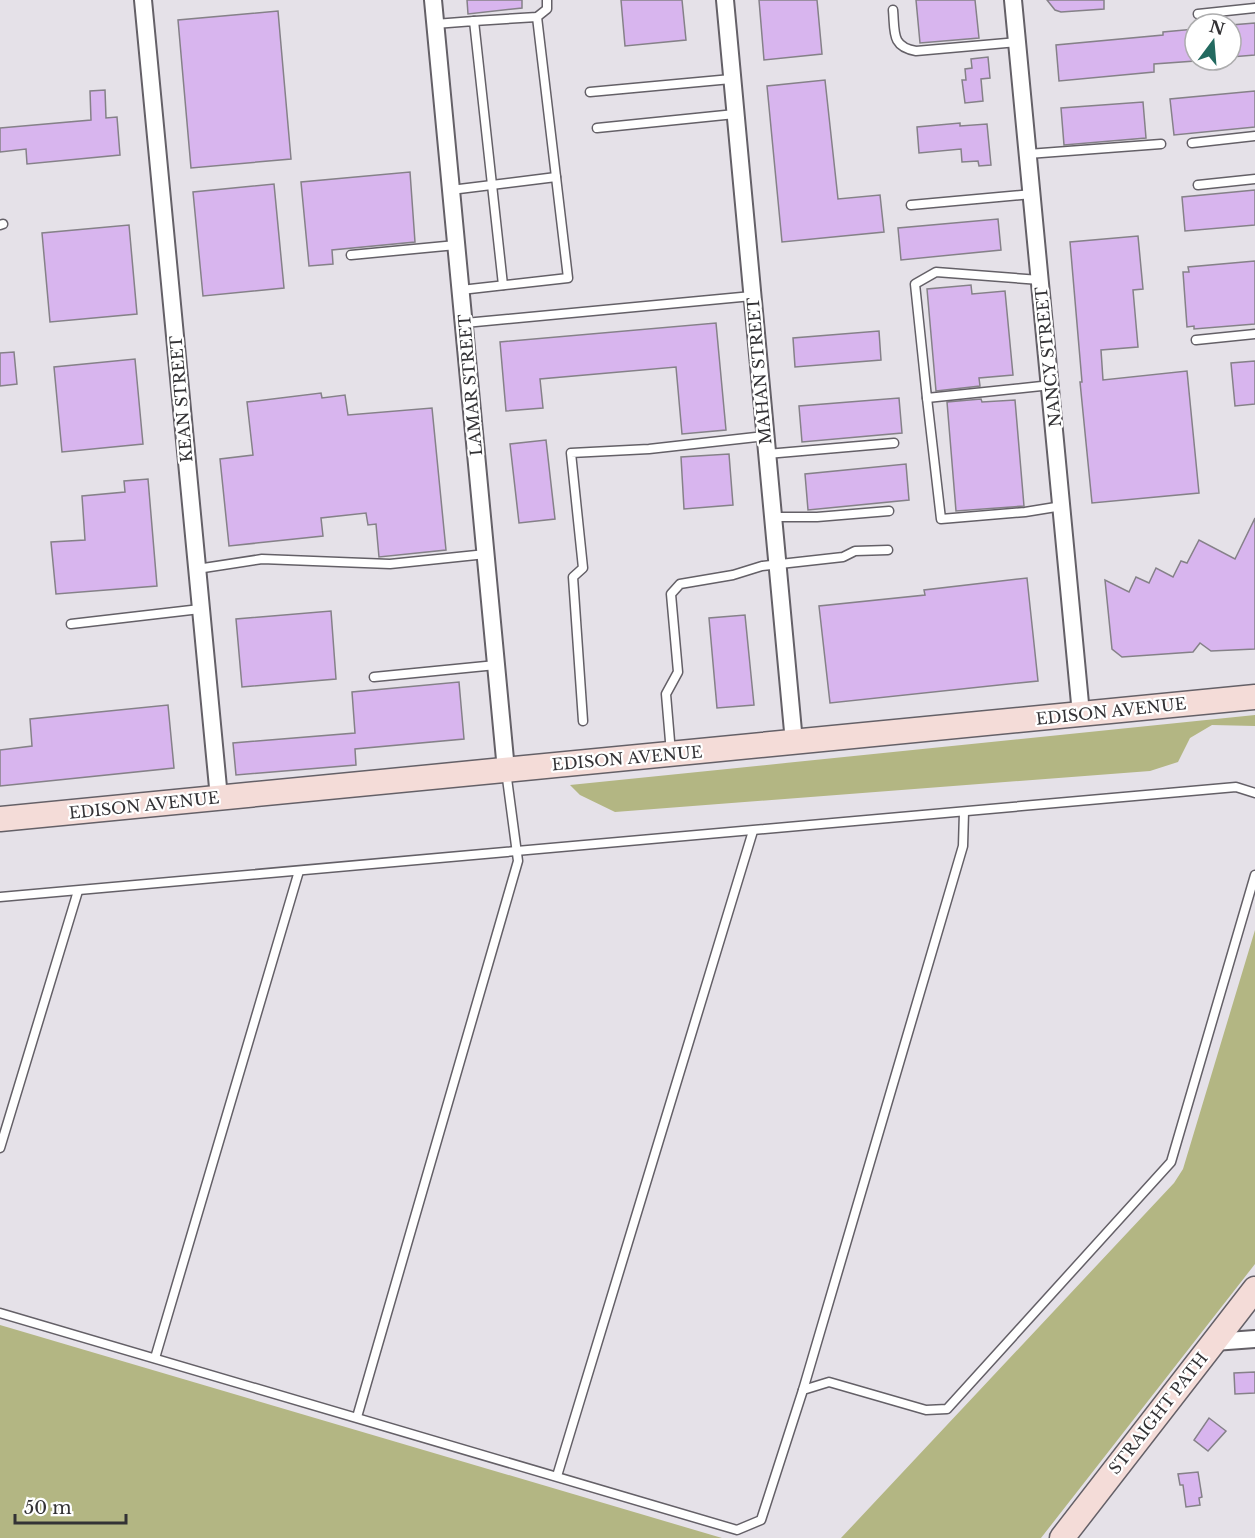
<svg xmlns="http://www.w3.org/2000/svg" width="1255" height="1538" viewBox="0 0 1255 1538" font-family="'Libre Baskerville',serif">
  <rect width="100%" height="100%" fill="#e5e1e8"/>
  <g fill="#b3b683">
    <polygon points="1255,715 1255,726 1212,725 1190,738 1178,762 1150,771 615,812 580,795 570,785"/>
    <polygon points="1255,930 1255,1264 1041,1538 841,1538 1174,1183 1183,1169"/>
    <polygon points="0,1325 722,1538 0,1538"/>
  </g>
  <g fill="#d8b5ee" stroke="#858188" stroke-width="1.5">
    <polygon points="467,0 522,0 522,8 468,14"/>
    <polygon points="621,0 682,0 686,40 625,46"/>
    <polygon points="759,0 817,0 822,54 764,60"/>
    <polygon points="916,0 975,0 979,38 920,43"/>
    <polygon points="1047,0 1104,0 1104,9 1061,12 1055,10"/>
    <polygon points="278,11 291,159 191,168 178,20"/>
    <polygon points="1255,23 1255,55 1231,57 1231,25"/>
    <polygon points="1195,29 1195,61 1154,64 1154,72 1059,81 1056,45 1163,35 1163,32"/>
    <polygon points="988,57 990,78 981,79 983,101 965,103 962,80 966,80 965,69 972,68 971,59"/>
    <polygon points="825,80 838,199 880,195 884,232 782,242 767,86"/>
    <polygon points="105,90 106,118 117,117 120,155 27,164 26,149 0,152 0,128 91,120 90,91"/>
    <polygon points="1255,91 1255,127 1174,135 1170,99"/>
    <polygon points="1143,102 1146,138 1064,145 1061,108"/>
    <polygon points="960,123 960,126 987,124 991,165 979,166 978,161 962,162 961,149 919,153 917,127"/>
    <polygon points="410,172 415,242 332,250 333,264 309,266 301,182"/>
    <polygon points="274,184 284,288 203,296 193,192"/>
    <polygon points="1255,190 1255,225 1185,231 1182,197"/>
    <polygon points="998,219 1001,250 901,260 898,228"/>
    <polygon points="129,225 137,314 50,322 42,233"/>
    <polygon points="1138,236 1143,289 1133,290 1138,347 1101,350 1103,380 1187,371 1199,493 1092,503 1080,382 1082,382 1070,242"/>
    <polygon points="1255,261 1255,324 1194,329 1194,326 1187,327 1183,272 1189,272 1188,267"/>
    <polygon points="971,285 972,294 1005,291 1013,375 979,378 980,386 936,391 927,289"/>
    <polygon points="716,323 726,430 682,434 676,367 540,379 543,408 506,411 500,342"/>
    <polygon points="879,331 881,360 795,367 793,338"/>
    <polygon points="14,352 17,384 0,386 0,353"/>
    <polygon points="135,359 143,444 62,452 54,367"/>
    <polygon points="1255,361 1255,404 1235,406 1231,363"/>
    <polygon points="321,393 322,398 345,395 348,415 432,408 446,550 379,557 376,524 368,525 366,513 321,518 323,536 229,546 220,459 253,455 247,402"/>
    <polygon points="899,398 902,433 802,442 799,406"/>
    <polygon points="981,399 982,402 1015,400 1024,506 956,511 947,402"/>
    <polygon points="546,440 555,519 519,523 510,444"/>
    <polygon points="729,454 733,505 684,509 681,457"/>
    <polygon points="906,464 909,500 808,510 805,474"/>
    <polygon points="148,479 157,586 56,594 51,542 85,540 82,496 125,492 124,481"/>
    <polygon points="1255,518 1255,649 1211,651 1200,643 1193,652 1122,657 1112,649 1105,580 1129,592 1136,577 1149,583 1156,568 1173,577 1181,561 1187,563 1199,540 1235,559"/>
    <polygon points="1027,578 1038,681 830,703 819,606 925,595 924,590"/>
    <polygon points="331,611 336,679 242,687 236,619"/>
    <polygon points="745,615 754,705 717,708 709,618"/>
    <polygon points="459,682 464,739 355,749 356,765 236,775 233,743 355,733 352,692"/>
    <polygon points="168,705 174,768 0,786 0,750 32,746 30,719"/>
    <polygon points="1255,1372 1255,1393 1235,1394 1234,1373"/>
    <polygon points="1209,1418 1226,1431 1208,1451 1194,1440"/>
    <polygon points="1198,1472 1202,1497 1199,1498 1200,1505 1186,1507 1183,1485 1180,1485 1178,1474"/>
  </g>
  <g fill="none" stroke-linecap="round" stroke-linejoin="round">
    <g stroke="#646067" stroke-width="11">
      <g id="lane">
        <path d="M 893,10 C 895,32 891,47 916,51 L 1018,42"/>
        <polyline points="1198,14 1255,8"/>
        <polyline points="474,21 537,17 547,9 547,0"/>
        <polyline points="435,24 474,21 503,285"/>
        <polyline points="590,92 731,79"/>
        <polyline points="597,128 735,114"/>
        <polyline points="1192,143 1255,136"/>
        <polyline points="1028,154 1161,144"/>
        <polyline points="1198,185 1255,179"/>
        <polyline points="451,190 556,177"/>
        <polyline points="911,205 1032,194"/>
        <polyline points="0,225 3,224"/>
        <polyline points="351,255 456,245"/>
        <polyline points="1040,280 936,272 915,284 927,398 1051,385"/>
        <polyline points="461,290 568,278 537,17"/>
        <polyline points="465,323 752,296"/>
        <polyline points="1196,340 1255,334"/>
        <polyline points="927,398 941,519 1025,512 1062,506"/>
        <polyline points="767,454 894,443"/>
        <polyline points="773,517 817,517 889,511"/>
        <polyline points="197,569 262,559 390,564 486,554"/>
        <polyline points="71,624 200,609"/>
        <polyline points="374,677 496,665"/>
        <polyline points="583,721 573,577 583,568 571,453 649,449 765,436"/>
        <polyline points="671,753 666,694 678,672 671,594 680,584 733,575 762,566 843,557 855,551 888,550"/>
        <polyline points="0,897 1236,787 1255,793"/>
        <polyline points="0,1148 78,891"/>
        <polyline points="0,1313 737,1530 761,1520 803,1390 829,1382 926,1410 947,1409 1171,1162 1255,875"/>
        <polyline points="155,1358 299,871"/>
        <polyline points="803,1390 963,846 964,812"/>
        <polyline points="357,1417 518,861 506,771"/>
        <polyline points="557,1476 753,831"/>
      </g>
    </g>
    <g stroke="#646067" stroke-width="20">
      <g id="street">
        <polyline points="143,0 219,798"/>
        <polyline points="433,0 506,770"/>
        <polyline points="725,0 794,742"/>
        <polyline points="1013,0 1081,714"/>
        <polyline points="1214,1342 1255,1339"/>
      </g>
    </g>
    <g stroke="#646067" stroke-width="27">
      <g id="secondary">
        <polyline points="0,819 1255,697"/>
        <polyline points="1062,1538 1255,1289"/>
      </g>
    </g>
    <use href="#lane" stroke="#fff" stroke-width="8"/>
    <use href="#street" stroke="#fff" stroke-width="16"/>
    <use href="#secondary" stroke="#f4dcd8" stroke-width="24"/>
  </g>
  <g text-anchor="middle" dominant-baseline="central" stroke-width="4.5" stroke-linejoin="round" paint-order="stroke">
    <g font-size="16" fill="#333235" stroke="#fff">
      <text transform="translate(1048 357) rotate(-96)">NANCY STREET</text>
      <text transform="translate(759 371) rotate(-95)">MAHAN STREET</text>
      <text transform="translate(470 385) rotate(-95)">LAMAR STREET</text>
      <text transform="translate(181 399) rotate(-95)">KEAN STREET</text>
      <text transform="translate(1111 711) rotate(-6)">EDISON AVENUE</text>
      <text transform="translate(627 758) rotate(-5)">EDISON AVENUE</text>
      <text transform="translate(144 805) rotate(-6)">EDISON AVENUE</text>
      <text transform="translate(1158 1413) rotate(-52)">STRAIGHT PATH</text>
    </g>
  </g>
  <g transform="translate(1213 42) rotate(16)"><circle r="28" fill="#ffffff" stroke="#adadae" stroke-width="1.5"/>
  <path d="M0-4.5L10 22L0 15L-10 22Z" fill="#236a60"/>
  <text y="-9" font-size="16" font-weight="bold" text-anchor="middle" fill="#333235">N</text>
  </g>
  <path d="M15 1514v9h111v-9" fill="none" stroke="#333235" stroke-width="3"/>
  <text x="24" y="1514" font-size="18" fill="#333235" stroke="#ffffff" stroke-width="4.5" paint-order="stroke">50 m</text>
</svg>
